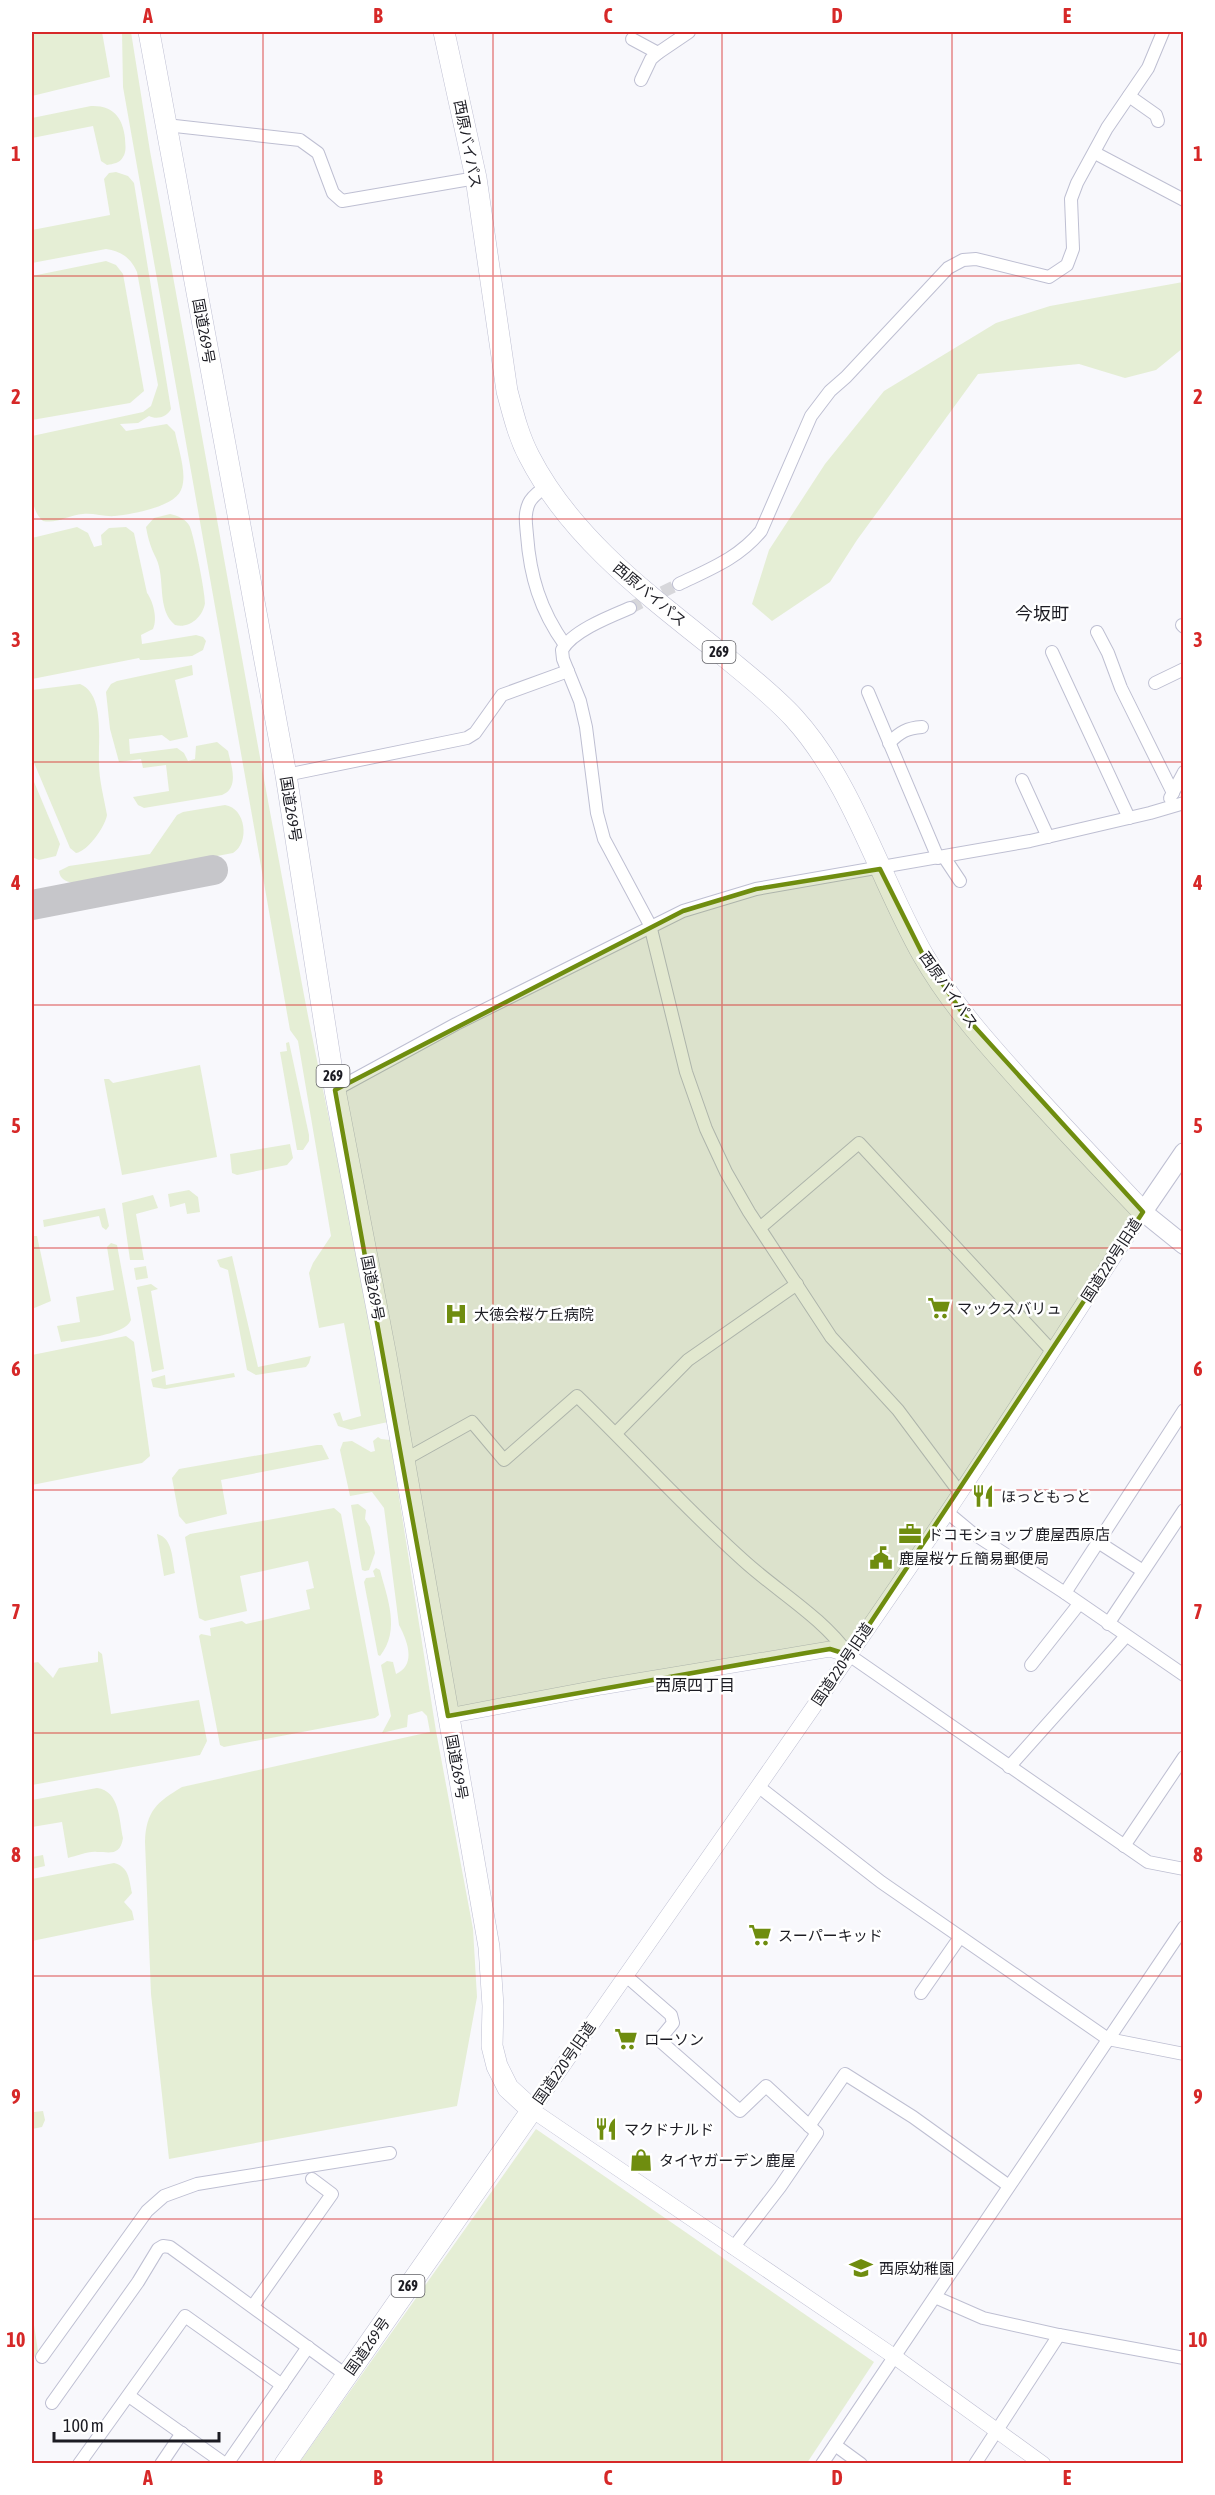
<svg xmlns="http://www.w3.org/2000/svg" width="1215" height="2495" viewBox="0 0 1215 2495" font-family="'Asap Condensed','Noto Sans JP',sans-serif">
  <rect width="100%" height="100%" fill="#f8f8fc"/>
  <g fill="#e5eed5">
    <polygon points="32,32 102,32 110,77 32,96"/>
    <path d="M 122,32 L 131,32 L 150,151 C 202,432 251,714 304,995 C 331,1137 366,1278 388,1422 L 351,1430 L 338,1426 L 333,1414 L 340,1412 L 343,1421 L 361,1416 L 344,1323 L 319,1328 L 309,1273 L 313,1263 L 331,1236 L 298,1041 L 290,1030 L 123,87 Z"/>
    <path d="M 91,106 C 113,105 123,118 125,138 C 125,144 127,151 123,157 C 120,163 113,164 107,165 L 101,161 L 93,126 L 32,138 L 32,118 Z"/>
    <path d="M 116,172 L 128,176 L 134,183 L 171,409 C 167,417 157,420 149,416 L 138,423 L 120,424 L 126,431 L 167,424 L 175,432 C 178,448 188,475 181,490 C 174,507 133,514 115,516 C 105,517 94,513 83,514 C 69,515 57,524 43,521 C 25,507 31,457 32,436 L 143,412 L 151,406 L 158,385 L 137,272 C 131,258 121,251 106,249 L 32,263 L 32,230 L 110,215 L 104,179 L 109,173 Z"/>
    <polygon points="106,261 116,265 123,274 144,391 130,403 32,420 32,276"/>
    <polygon points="1183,282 1183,348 1156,370 1125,378 1079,364 978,374 857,540 830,582 772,621 752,604 769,550 825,464 884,391 996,323 1050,306"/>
    <path d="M 170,514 C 178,516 184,518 189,525 C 193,530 206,596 205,603 C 203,617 189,629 175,625 C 156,609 166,579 156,558 C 151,548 148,539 146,527 L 154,518 Z"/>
    <path d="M 77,527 L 88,533 L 94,547 L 102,545 L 101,535 L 109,528 L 126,527 L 134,533 L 147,593 C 153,601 158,619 153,629 L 141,635 L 142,644 L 196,635 L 203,637 L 206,641 L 203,650 L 192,656 L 147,660 L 140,660 L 139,658 L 32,679 L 32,538 Z"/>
    <path d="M 192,665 L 193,675 L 175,680 L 188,737 L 170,741 L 162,735 L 129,739 L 130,754 L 177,748 L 184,753 L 188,761 L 195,759 L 196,746 L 217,742 L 228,751 C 231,765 240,788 222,795 L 144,808 L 138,805 L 133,797 L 169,791 L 166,765 L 143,768 L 141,759 L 119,762 L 110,729 L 106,692 L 111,684 L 117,681 Z"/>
    <path d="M 80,684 C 105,694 98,740 99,763 C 99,780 104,798 107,815 C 105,827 88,851 76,853 L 70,848 L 32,758 L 32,690 Z"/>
    <polygon points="32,777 60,844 56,856 39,860 32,857"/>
    <path d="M 225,805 C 246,808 250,843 233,853 L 73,883 C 65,881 60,879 59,871 L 69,866 L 150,854 L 177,815 L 183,812 Z"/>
    <polygon points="289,1042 309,1135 309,1141 303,1150 297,1150 280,1052 287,1051 286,1043"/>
    <polygon points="200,1065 217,1157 122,1175 104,1079 109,1079 113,1083"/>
    <polygon points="290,1144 293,1158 287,1165 237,1175 232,1173 230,1154"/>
    <polygon points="189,1190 198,1197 200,1212 187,1214 185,1203 170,1207 168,1194"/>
    <polygon points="153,1195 158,1208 136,1214 144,1260 130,1260 122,1203"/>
    <polygon points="105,1208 109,1226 106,1230 102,1227 99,1216 44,1227 43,1220"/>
    <polygon points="32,1236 37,1236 51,1301 32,1309"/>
    <path d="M 111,1243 L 117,1245 L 131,1320 C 125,1336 77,1339 61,1342 L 57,1326 L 80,1322 L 76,1297 L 114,1290 L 107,1247 Z"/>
    <polygon points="232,1256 258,1367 311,1356 309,1363 306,1367 256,1375 247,1370 228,1270 220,1267 217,1260"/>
    <polygon points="146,1266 148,1278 136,1280 134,1268"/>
    <polygon points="151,1284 158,1289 151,1291 164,1369 152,1372 137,1287"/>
    <polygon points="126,1336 134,1342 150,1456 142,1463 32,1485 32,1355"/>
    <polygon points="234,1373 235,1377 165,1389 153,1387 151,1379 165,1375 166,1385"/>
    <path d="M 378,1437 L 381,1439 L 390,1440 L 436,1731 L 473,1929 L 477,1997 L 457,2106 L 169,2159 L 151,1994 L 145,1842 C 146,1811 157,1802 182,1787 L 430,1732 L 427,1716 L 422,1711 L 408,1715 L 407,1727 L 382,1733 L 391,1716 L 381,1665 L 387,1661 L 393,1662 L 396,1674 C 417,1665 407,1640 399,1625 L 384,1508 L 372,1492 L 350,1496 L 340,1450 L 343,1442 L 352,1441 L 371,1452 L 375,1451 L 373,1441 Z"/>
    <polygon points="317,1445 322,1445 329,1459 221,1480 227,1514 186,1524 179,1516 172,1478 179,1469"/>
    <polygon points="358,1504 366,1510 365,1519 370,1527 375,1553 369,1570 365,1571 362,1570 351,1505"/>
    <polygon points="334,1508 341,1514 379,1715 375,1718 224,1747 220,1745 199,1636 201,1634 211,1636 210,1628 242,1621 246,1624 310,1609 306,1590 314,1588 308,1561 240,1576 247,1611 205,1621 199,1618 185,1537 190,1534"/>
    <path d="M 157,1534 C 173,1538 172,1559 175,1573 L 164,1576 Z"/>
    <path d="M 376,1568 L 380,1570 C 387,1598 401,1630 380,1656 L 378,1655 L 364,1582 L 366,1578 L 375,1577 L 373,1571 Z"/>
    <polygon points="98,1651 102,1654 111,1714 199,1700 207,1741 200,1755 32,1785 32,1663 38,1662 53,1678 59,1668 98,1662"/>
    <path d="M 97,1788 C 120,1791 119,1820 123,1838 C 120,1856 111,1852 97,1852 C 88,1851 77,1856 68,1858 L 62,1822 L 32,1827 L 32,1800 Z"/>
    <polygon points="43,1855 45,1866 32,1869 32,1857"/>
    <path d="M 114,1863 C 129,1867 129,1879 132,1893 L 124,1902 L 132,1911 L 134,1920 L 32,1941 L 32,1879 Z"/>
    <polygon points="32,2096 34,2112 43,2111 45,2120 42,2127 32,2129"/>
    <polygon points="536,2129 874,2362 807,2463 299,2463"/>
    <polygon points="32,2312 38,2351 32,2361"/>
  </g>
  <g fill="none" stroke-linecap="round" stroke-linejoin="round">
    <polyline stroke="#c6c6ca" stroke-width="30" points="32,905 213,870"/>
    <polyline stroke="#d7d7db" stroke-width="12" stroke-dasharray="12 6" stroke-linecap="butt" points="630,608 679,584"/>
    <g stroke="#bebfd2" stroke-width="14">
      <g id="minor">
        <polyline points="632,39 658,53 689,32"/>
        <polyline points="641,80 651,59 658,53"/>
        <polyline points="1129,96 1156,115 1158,121"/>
        <polyline points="166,125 300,140 318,153 333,193 342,201 476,178"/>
        <polyline points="1095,153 1184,200"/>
        <path d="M 546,486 C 540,491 532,496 529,503 C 524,514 526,523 527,535 C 530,576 540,610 565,645"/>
        <path d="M 679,584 C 710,569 739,558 761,531 L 811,416 L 830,391 L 846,377 L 948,268 L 963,260 L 976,259 L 1049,277 L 1067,265 L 1073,249 L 1071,199 L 1077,183 L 1107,128 L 1148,68 L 1163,32"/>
        <path d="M 630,608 C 611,616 572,631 562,650 L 563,659 L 580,701 L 586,727 L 597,813 L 604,839 L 650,925 L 686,1072 L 706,1129 L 726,1172 L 749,1212 L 831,1337 L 898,1410 L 960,1493"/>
        <polyline points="1182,625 1184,627"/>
        <polyline points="1097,632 1108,653 1121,688 1173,793"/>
        <polyline points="1052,652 1129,818"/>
        <polyline points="1155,683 1184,669"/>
        <polyline points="868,692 938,858"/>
        <path d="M 889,743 C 900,732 907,728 922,727"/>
        <polyline points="286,775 467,738 475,733 502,695 568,671"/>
        <polyline points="1022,780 1048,837"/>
        <polyline points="1170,798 1184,772"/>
        <polyline points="944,857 960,881"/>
        <polyline points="335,1090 456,1024 683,911 756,889 1030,841 1150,813 1184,803"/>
        <polyline points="761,1227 859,1143 1052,1351"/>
        <polyline points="616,1433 688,1360 797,1284"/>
        <path d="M 404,1460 L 472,1422 L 504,1460 L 577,1396 C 633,1450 685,1508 743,1560 C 778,1592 821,1616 849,1655 L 1148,1862 L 1184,1869"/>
        <polyline points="947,1512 971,1532 1065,1593 1184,1675"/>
        <polyline points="1098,1542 1143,1571"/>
        <polyline points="1065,1593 1184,1410"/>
        <polyline points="1108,1624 1184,1510"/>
        <polyline points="1031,1665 1079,1604"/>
        <polyline points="1009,1767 1126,1636"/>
        <polyline points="759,1787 881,1882 1108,2039 1184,2054"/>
        <polyline points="1124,1846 1184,1757"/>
        <polyline points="625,1975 671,2015 673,2023 659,2040 740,2111 766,2086 817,2133 780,2187 733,2248"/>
        <polyline points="921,1993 960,1937"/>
        <polyline points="809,2126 845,2074 913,2117 1009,2186"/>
        <polyline points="935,2297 983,2318 1059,2335 1184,2358"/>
        <polyline points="253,2306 332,2194 312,2179"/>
        <polyline points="42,2357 147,2211 164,2196 197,2184 390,2153"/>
        <polyline points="129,2396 225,2464"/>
        <polyline points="52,2403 138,2282 158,2249 163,2246 170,2247 346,2375"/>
        <polyline points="835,2445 861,2464"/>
        <polyline points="79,2464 185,2316 282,2385"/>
        <polyline points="161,2464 182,2433"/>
        <polyline points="227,2464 308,2347"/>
        <polyline points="822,2464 1184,1927"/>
        <polyline points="975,2464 1059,2335"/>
      </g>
    </g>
    <g stroke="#bebfd2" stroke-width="16">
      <g id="tertiary">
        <polyline points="448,1716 601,1687 806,1653 830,1649 849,1655"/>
        <path d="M 1043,2464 L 895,2357 L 532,2110 C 670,1911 811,1714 946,1514 C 1013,1414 1077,1312 1143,1212"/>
      </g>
    </g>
    <g stroke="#bebfd2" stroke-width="20">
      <polyline id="secondary" points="1184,1152 1143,1212 1184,1245"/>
    </g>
    <g stroke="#bebfd2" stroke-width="22">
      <g id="trunk">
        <polyline points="149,32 286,775 335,1090 386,1356 489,1947 493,2006 492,2046 497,2066 508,2088 532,2110 285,2464"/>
        <path d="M 444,32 L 476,178 L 507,391 C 513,413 518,435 529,456 C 572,540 651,597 723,655 C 747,675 773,695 794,718 C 853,783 880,880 923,955 C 951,1004 989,1046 1027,1088 C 1065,1130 1104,1171 1143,1212"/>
      </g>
    </g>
    <use href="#minor" stroke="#fff" stroke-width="12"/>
    <use href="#tertiary" stroke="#fff" stroke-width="15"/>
    <use href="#secondary" stroke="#fff" stroke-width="18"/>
    <use href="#trunk" stroke="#fff" stroke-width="21"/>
  </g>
  <path fill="#6f8d0f" fill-opacity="0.2" stroke="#6f8d0f" stroke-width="4.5" stroke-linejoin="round" d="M 880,869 L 923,955 L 963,1014 L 1143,1212 L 849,1655 L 830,1649 L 806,1653 L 448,1716 L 335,1090 L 683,911 L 756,889 Z"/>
  <path fill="none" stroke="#d62828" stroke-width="1.5" stroke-opacity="0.55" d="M 263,32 L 263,2464M 493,32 L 493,2464M 722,32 L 722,2464M 952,32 L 952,2464M 32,276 L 1184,276M 32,519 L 1184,519M 32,762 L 1184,762M 32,1005 L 1184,1005M 32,1248 L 1184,1248M 32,1490 L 1184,1490M 32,1733 L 1184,1733M 32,1976 L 1184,1976M 32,2219 L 1184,2219"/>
  <defs>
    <g id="supermarket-bare" transform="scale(1.8)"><path d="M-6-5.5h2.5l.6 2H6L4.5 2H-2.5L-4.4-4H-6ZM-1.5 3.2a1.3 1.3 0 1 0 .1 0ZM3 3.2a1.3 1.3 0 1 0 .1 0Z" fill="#6f8d0f" stroke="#fff" stroke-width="2.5" paint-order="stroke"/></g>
    <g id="hospital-bare" transform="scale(1.8)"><path d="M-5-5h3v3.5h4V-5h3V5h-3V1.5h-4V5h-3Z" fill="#6f8d0f" stroke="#fff" stroke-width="2.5" paint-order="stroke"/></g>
    <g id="restaurant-bare" transform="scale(1.8)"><path d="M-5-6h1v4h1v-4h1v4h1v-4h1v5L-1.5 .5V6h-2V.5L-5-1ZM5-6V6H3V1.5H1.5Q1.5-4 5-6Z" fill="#6f8d0f" stroke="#fff" stroke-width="2.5" paint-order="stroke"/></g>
    <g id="office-bare" transform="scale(1.8)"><path d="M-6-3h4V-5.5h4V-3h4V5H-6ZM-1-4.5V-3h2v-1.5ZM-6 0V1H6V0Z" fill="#6f8d0f" stroke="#fff" stroke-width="2.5" paint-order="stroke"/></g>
    <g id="civic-bare" transform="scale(1.8)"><path d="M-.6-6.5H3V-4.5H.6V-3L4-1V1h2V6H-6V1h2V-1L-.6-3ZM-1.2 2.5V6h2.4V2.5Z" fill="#6f8d0f" stroke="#fff" stroke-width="2.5" paint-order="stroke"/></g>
    <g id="shop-bare" transform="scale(1.8)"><path d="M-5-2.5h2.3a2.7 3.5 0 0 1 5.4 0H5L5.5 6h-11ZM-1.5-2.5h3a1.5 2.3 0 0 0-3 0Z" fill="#6f8d0f" stroke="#fff" stroke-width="2.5" paint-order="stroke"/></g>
    <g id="school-bare" transform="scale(1.8)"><path d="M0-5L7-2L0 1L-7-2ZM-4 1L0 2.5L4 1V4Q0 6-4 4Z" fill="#6f8d0f" stroke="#fff" stroke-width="2.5" paint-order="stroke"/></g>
  </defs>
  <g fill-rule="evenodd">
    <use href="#supermarket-bare" x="939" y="1308"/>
    <use href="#hospital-bare" x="456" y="1314"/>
    <use href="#restaurant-bare" x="983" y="1496"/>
    <use href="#office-bare" x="910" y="1534"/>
    <use href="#civic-bare" x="881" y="1558"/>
    <use href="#supermarket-bare" x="760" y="1935"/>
    <use href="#supermarket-bare" x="626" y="2039"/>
    <use href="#restaurant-bare" x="606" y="2129"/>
    <use href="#shop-bare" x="641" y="2160"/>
    <use href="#school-bare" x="861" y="2268"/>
  </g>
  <g text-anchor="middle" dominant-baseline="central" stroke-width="5" stroke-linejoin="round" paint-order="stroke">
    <g fill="#fff" stroke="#606065" stroke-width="1.5">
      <rect x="702.5" y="641" width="33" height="22" rx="4.5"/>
      <rect x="316.5" y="1065" width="33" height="22" rx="4.5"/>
      <rect x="391.5" y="2275" width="33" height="22" rx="4.5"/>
    </g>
    <g font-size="14" font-weight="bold" fill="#1c1c23">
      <text x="719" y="652">269</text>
      <text x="333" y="1076">269</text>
      <text x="408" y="2286">269</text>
    </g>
    <g font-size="15" fill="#1c1c23" stroke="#fff">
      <text transform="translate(468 144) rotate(79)">西原バイパス</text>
      <text transform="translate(204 331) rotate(80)">国道269号</text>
      <text transform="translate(650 594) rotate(40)">西原バイパス</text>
      <text transform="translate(291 809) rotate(81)">国道269号</text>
      <text transform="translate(949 990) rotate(55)">西原バイパス</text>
      <text transform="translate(1111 1260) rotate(-57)">国道220号旧道</text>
      <text transform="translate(373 1288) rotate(79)">国道269号</text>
      <text transform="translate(842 1664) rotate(-56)">国道220号旧道</text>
      <text transform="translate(457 1767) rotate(80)">国道269号</text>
      <text transform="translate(564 2063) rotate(-55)">国道220号旧道</text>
      <text transform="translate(367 2346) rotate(-55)">国道269号</text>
    </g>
    <g font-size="15" fill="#1c1c23" stroke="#fff" text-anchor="start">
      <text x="957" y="1308">マックスバリュ</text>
      <text x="474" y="1314">大徳会桜ケ丘病院</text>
      <text x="1001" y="1496">ほっともっと</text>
      <text x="928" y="1534">ドコモショップ 鹿屋西原店</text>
      <text x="899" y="1558">鹿屋桜ケ丘簡易郵便局</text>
      <text x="778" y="1935">スーパーキッド</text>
      <text x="644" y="2039">ローソン</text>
      <text x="624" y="2129">マクドナルド</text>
      <text x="659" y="2160">タイヤガーデン 鹿屋</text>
      <text x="879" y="2268">西原幼稚園</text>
    </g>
    <g font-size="16" fill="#1c1c23" stroke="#fff">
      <text x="695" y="1685">西原四丁目</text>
    </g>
    <g font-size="18" fill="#1c1c23" stroke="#fff">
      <text x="1042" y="613">今坂町</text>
    </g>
  </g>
  <rect width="1215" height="2495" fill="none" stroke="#ffffff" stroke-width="66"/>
  <path d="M54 2432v9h165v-9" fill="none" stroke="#1c1c23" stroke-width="3"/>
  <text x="63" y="2432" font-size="18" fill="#1c1c23" stroke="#ffffff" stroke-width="4.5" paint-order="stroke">100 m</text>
  <rect x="33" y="33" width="1149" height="2429" fill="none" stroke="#d62828" stroke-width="2"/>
  <g font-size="20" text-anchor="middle" font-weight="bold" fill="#d62828">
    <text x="148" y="23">A</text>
    <text x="378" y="23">B</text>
    <text x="608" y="23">C</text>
    <text x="837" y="23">D</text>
    <text x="1067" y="23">E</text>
    <text x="16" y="161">1</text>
    <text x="1198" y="161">1</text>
    <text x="16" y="404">2</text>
    <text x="1198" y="404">2</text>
    <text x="16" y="647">3</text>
    <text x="1198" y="647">3</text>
    <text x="16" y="890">4</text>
    <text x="1198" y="890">4</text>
    <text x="16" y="1133">5</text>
    <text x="1198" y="1133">5</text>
    <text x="16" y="1376">6</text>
    <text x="1198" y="1376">6</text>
    <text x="16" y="1619">7</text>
    <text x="1198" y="1619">7</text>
    <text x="16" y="1862">8</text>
    <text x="1198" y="1862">8</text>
    <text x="16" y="2104">9</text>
    <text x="1198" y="2104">9</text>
    <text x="16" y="2347">10</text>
    <text x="1198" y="2347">10</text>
    <text x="148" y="2485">A</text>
    <text x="378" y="2485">B</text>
    <text x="608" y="2485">C</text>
    <text x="837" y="2485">D</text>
    <text x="1067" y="2485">E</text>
  </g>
</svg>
